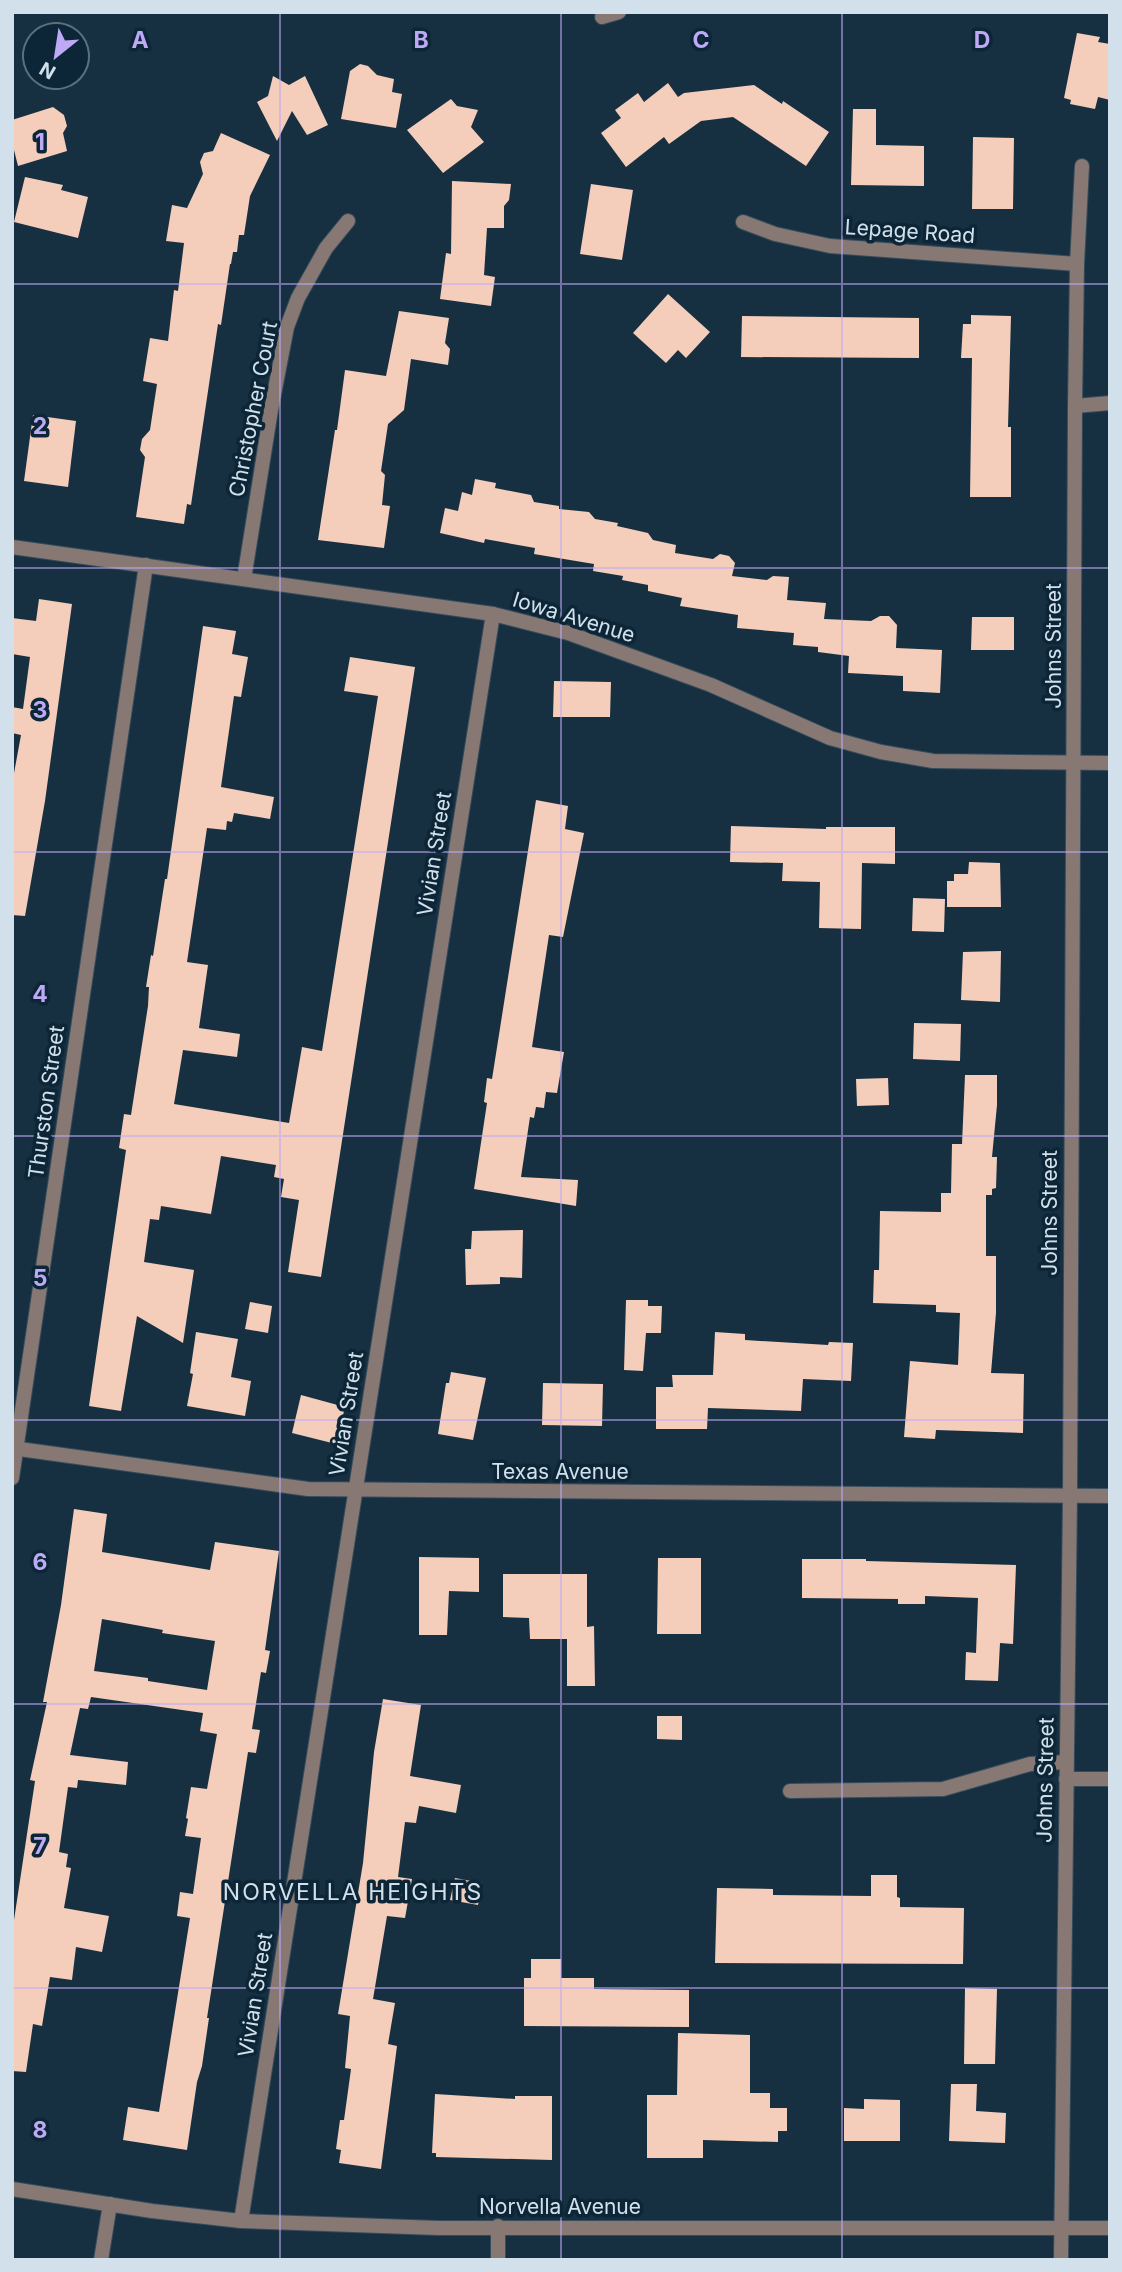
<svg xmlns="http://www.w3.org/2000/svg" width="1122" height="2272" viewBox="0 0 1122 2272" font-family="Inter,sans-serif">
  <rect width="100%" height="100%" fill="#173041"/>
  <g fill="#f4cdbb" fill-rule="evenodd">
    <polygon points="1077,33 1100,37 1098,42 1110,44 1110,100 1098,97 1095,109 1070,104 1071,100 1064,98"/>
    <polygon points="360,64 368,66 377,75 394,79 392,92 402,94 396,128 341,119 350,71"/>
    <polygon points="273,76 289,85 305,76 328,125 307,135 292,111 277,141 257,102 268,96"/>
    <polygon points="668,83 678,97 684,93 754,85 782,104 783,101 829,132 806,166 733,117 701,121 669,144 664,137 626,167 601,133 621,118 615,110 638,93 644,102"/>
    <polygon points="451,99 457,106 478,110 471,127 484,142 443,173 407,130"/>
    <polygon points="53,107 64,115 67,126 63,133 67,151 18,166 12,142 12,120"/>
    <polygon points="853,109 876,109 876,145 924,146 924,186 851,185"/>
    <polygon points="221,133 270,155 250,196 244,235 239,235 237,252 233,252 231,264 230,264 221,325 218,324 191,505 187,504 184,524 136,517 145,457 140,450 142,439 150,430 157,384 143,381 150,338 168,341 174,290 178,291 184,243 166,241 172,205 187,208 203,174 200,162 204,153 213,151"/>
    <polygon points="973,137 1014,138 1013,209 972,209"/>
    <polygon points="25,177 63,185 61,190 88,197 78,238 14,222"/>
    <polygon points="452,181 511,184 509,200 504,206 504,228 487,228 484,275 495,277 491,306 440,299 446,253 451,254"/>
    <polygon points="591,184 633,190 622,260 580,254"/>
    <polygon points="668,294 710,332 686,358 678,350 666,363 633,333"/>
    <polygon points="399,311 449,318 445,343 450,349 448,365 411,359 404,410 388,424 381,471 385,475 382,505 390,506 384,548 318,540 335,430 337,430 345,370 386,376"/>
    <polygon points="971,315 1011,316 1008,427 1011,427 1011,497 970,497 972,358 961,358 963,324 971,324"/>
    <polygon points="742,316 919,318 919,358 741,357"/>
    <polygon points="33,415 76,421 68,487 24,481"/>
    <polygon points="475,479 496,483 495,488 531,495 534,502 559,506 559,509 589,512 595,519 618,523 617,526 648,533 653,540 676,545 675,553 713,559 720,554 729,556 735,563 732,576 767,580 773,576 789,577 787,600 826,603 824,619 871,621 880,616 889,616 897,625 896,648 942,650 940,693 903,691 903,676 848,673 849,656 818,652 818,647 793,645 794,633 737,628 738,615 680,606 682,598 648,591 648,585 622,580 623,576 593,571 594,564 534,554 535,548 485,539 484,543 440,533 445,508 458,511 462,492 472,495"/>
    <polygon points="39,599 72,604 45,801 25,916 12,915 12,784 21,735 12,733 12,707 23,709 30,657 12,654 12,618 36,621"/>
    <polygon points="972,617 1014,617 1014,650 971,650"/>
    <polygon points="203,626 236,631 232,654 248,657 241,697 234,696 221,787 274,797 270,819 234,813 232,822 227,821 226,830 207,828 187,962 208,965 199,1028 240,1034 237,1057 183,1050 174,1104 289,1123 302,1047 322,1051 378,696 344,691 350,657 415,667 321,1277 288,1272 299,1200 281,1197 284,1179 274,1177 276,1165 221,1156 211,1214 161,1206 159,1220 150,1219 144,1262 194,1270 183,1343 137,1316 121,1411 89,1406 126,1150 119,1148 124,1114 131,1115 148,1006 149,987 146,987 151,955 153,956 165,879 167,879"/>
    <polygon points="554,681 611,682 610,717 553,717"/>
    <polygon points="536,800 568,806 565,829 584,833 563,937 549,935 532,1047 564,1052 557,1093 546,1092 544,1108 536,1107 534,1118 530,1117 521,1177 578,1180 576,1206 474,1189 487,1103 484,1102 487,1078 492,1079"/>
    <polygon points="731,826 826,829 826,827 895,827 895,864 862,863 861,929 819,928 820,882 782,881 783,863 730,862"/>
    <polygon points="969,862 1000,863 1001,907 947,907 947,881 954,881 954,874 968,874"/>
    <polygon points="913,898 945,899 944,932 912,931"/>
    <polygon points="1001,951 1000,1002 961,1000 963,952"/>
    <polygon points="914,1023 961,1024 960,1061 913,1059"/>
    <polygon points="965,1075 997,1075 997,1105 992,1157 997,1157 996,1188 992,1189 992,1195 986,1195 986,1256 996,1256 996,1313 991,1373 1024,1374 1023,1433 936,1430 935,1439 904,1437 910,1361 958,1365 960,1313 936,1312 936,1305 873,1303 874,1270 879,1270 880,1211 941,1212 941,1193 951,1193 952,1144 962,1144"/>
    <polygon points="888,1078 889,1105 857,1106 856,1079"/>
    <polygon points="523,1230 522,1278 500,1277 500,1284 466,1285 465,1249 471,1249 472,1231"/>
    <polygon points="626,1300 648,1300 648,1306 662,1306 661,1333 646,1333 643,1371 624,1370"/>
    <polygon points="250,1302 272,1306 268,1333 245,1329"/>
    <polygon points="196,1332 238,1339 231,1377 251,1381 245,1416 187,1406 193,1374 190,1373"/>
    <polygon points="715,1332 745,1334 745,1340 828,1345 829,1342 853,1343 851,1381 803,1379 801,1411 708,1408 707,1429 656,1429 656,1387 673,1387 672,1375 713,1375"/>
    <polygon points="451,1372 486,1378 473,1440 438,1434 446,1383 449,1383"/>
    <polygon points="543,1383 603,1384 602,1426 542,1425"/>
    <polygon points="301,1395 345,1407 336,1444 292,1433"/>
    <path d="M 74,1509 L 107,1514 L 102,1552 L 210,1570 L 215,1542 L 279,1551 L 265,1650 L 270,1651 L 266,1673 L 261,1672 L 252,1729 L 260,1730 L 256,1753 L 248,1752 L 207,2018 L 209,2018 L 202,2066 L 197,2082 L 187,2150 L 123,2140 L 128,2107 L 159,2112 L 190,1918 L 177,1916 L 180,1892 L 193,1894 L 201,1838 L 185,1836 L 188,1819 L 186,1818 L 191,1787 L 207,1789 L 217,1734 L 200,1731 L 203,1713 L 91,1697 L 88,1709 L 80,1708 L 70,1755 L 128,1762 L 126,1785 L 78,1780 L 77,1788 L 68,1787 L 59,1852 L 68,1854 L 66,1867 L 71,1868 L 64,1908 L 109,1916 L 102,1952 L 76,1947 L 72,1980 L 50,1977 L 42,2026 L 33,2024 L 26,2072 L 12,2071 L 12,1919 L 14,1920 L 35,1781 L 30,1780 L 47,1702 L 43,1702 L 61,1605 ZM 102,1619 L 163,1630 L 162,1633 L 215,1641 L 207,1690 L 148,1681 L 148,1678 L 94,1671 Z"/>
    <polygon points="419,1557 479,1558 479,1592 449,1591 447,1635 419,1635"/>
    <polygon points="658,1558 701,1558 701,1634 657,1634"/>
    <polygon points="802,1559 866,1559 866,1561 1016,1565 1013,1644 1000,1643 998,1681 965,1680 966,1652 976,1653 978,1598 925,1596 925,1604 898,1604 898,1599 802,1598"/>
    <polygon points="503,1574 587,1574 587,1627 594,1626 595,1686 567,1686 567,1639 530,1639 529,1618 503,1617"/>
    <polygon points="383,1699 421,1705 410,1776 461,1785 456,1813 419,1806 416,1823 405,1822 398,1877 412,1879 405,1918 387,1916 373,1999 395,2003 388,2044 397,2046 381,2169 339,2163 341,2150 336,2149 340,2120 344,2120 351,2069 345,2068 350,2016 338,2014 363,1863 374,1752"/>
    <polygon points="657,1716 682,1716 682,1740 657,1739"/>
    <polygon points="871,1875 897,1875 897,1897 900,1898 900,1907 964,1908 963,1964 715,1963 717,1888 773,1889 773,1895 871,1896"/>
    <polygon points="455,1878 482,1883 478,1905 450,1900"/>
    <polygon points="531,1959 561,1959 561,1978 594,1978 594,1989 689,1990 689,2027 524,2026 524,1978 531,1978"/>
    <polygon points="965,1988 997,1989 995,2064 964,2064"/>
    <polygon points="678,2033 750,2035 750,2093 770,2093 770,2108 787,2108 787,2131 778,2131 778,2142 703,2140 703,2158 647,2158 647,2095 677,2095"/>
    <polygon points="951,2084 977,2084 976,2111 1006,2113 1005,2143 949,2141"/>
    <polygon points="435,2094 515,2099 515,2096 552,2096 552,2160 436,2157 436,2153 432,2153"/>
    <polygon points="864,2099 900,2100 900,2141 844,2141 844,2108 864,2109"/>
  </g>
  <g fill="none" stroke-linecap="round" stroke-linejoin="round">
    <g stroke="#354c5c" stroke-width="16">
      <g id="service">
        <polyline points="602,17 619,12"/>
        <polyline points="1075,406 1110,403"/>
        <polyline points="1066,1779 1110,1779"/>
        <polyline points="790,1791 943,1789 1030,1764 1066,1762"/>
      </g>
    </g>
    <g stroke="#354c5c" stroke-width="16">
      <g id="minor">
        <polyline points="743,222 775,234 830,246 1077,264"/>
        <polyline points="12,547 493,614 568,633 711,685 830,738 881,752 933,761 1110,763"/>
        <polyline points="244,579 271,410 287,327 298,298 326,248 348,221"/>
        <polyline points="12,1448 308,1489 1110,1496"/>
        <polyline points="12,1478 146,565"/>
        <polyline points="12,2189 152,2211 241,2221 438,2228 1110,2228"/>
        <polyline points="241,2221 493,614"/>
        <polyline points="101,2260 110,2204"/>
        <polyline points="498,2260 498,2226"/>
        <polyline points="1061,2260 1070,1496 1075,406 1077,264 1082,166"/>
      </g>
    </g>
    <use href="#service" stroke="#877874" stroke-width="14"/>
    <use href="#minor" stroke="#877874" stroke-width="14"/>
  </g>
  <path fill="none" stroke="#bda9f5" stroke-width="2" stroke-opacity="0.55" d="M 280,12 L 280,2260M 561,12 L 561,2260M 842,12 L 842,2260M 12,284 L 1110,284M 12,568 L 1110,568M 12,852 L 1110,852M 12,1136 L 1110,1136M 12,1420 L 1110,1420M 12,1704 L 1110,1704M 12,1988 L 1110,1988"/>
  <g text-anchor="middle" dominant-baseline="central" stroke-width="7" stroke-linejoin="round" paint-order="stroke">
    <g font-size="21" fill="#d2e0ec" stroke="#0c2637">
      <text transform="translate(910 231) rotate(4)">Lepage Road</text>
      <text transform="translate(253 409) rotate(-79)">Christopher Court</text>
      <text transform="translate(574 617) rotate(17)">Iowa Avenue</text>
      <text transform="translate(1053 646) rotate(-90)">Johns Street</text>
      <text transform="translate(434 854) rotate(-81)">Vivian Street</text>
      <text transform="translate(46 1102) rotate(-82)">Thurston Street</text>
      <text transform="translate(1049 1213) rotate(-90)">Johns Street</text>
      <text transform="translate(346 1414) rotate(-81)">Vivian Street</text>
      <text x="560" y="1471">Texas Avenue</text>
      <text transform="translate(1045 1780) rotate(-89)">Johns Street</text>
      <text transform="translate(255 1995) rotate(-81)">Vivian Street</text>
      <text x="560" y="2206">Norvella Avenue</text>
    </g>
    <g font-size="23" letter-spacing="2" fill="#d2e0ec" stroke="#0c2637">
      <text x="353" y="1892">NORVELLA HEIGHTS</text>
    </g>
  </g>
  <g font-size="23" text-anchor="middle" font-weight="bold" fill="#bda9f5" stroke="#0c2637" stroke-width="7" stroke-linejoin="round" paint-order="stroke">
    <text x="140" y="48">A</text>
    <text x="421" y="48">B</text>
    <text x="701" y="48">C</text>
    <text x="982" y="48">D</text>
    <text x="40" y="150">1</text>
    <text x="40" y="434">2</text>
    <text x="40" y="718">3</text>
    <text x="40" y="1002">4</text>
    <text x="40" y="1286">5</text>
    <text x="40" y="1570">6</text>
    <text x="40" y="1854">7</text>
    <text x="40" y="2138">8</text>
  </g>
  <rect width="1122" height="2272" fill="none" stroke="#d2e0ec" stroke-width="28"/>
  <g transform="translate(56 56) rotate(210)"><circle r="33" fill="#0c2637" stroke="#5b707f" stroke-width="2"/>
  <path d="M0-5L12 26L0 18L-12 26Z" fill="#bda9f5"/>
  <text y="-10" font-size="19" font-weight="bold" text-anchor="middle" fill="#d2e0ec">N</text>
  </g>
</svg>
